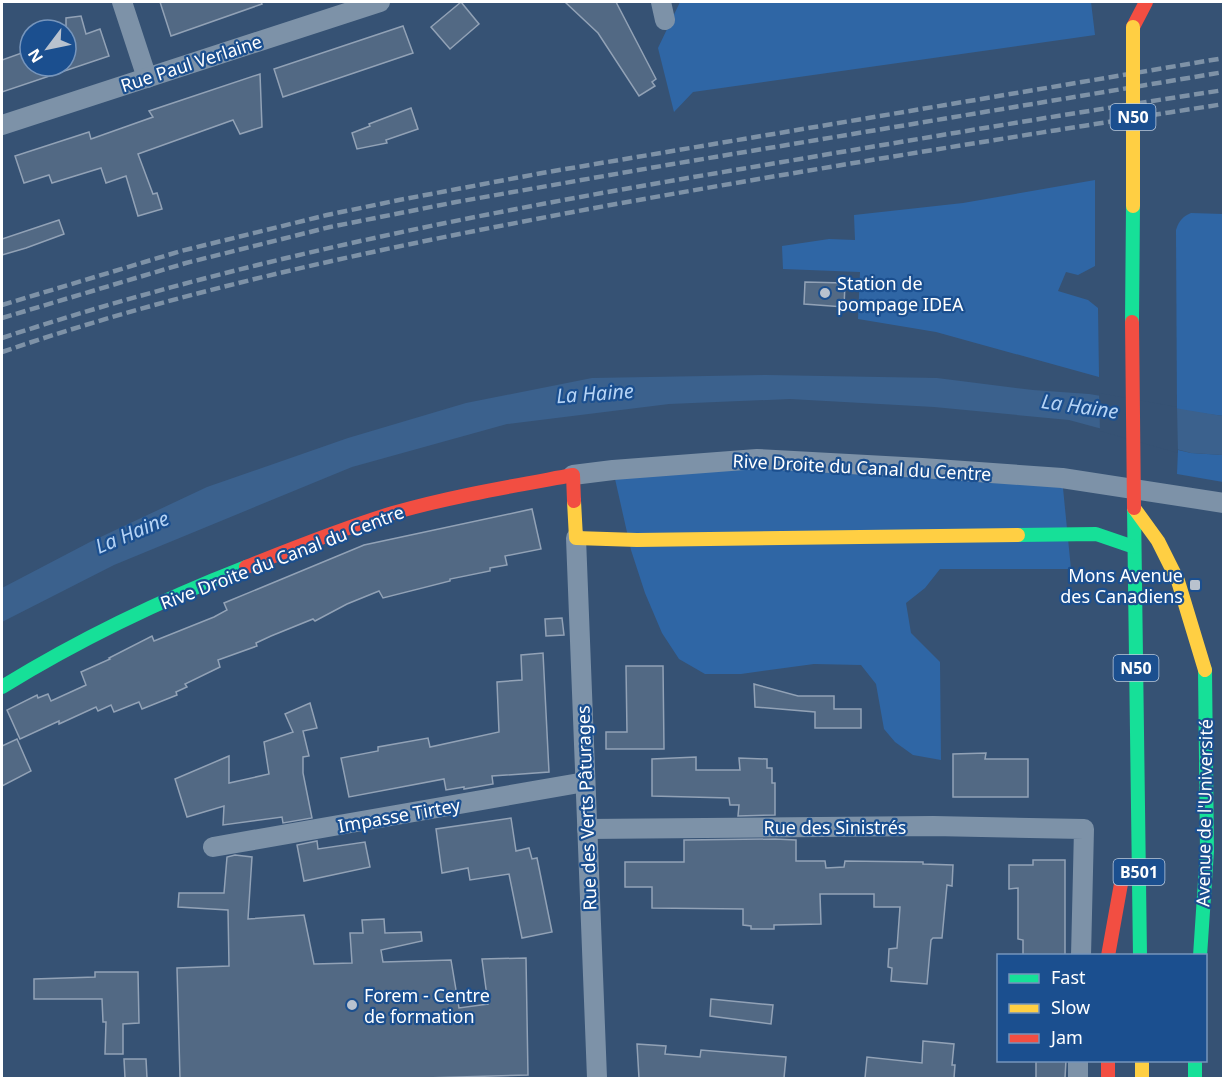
<svg xmlns="http://www.w3.org/2000/svg" width="1225" height="1080" viewBox="0 0 1225 1080" font-family="'Noto Sans',sans-serif">
  <rect width="100%" height="100%" fill="#365274"/>
  <g fill="#2f66a5">
    <polygon points="680,2 1091,2 1095,35 693,92 674,112 658,48"/>
    <polygon points="1095,180 1095,266 1078,275 1066,272 1058,291 1088,300 1098,308 1099,377 936,332 858,319 860,272 783,269 782,246 829,239 855,240 854,215 963,203"/>
    <path d="M 1191,213 L 1223,214 L 1223,416 L 1177,410 L 1176,230 C 1179,221 1182,217 1191,213 Z"/>
    <polygon points="1178,450 1191,453 1223,455 1223,482 1177,474"/>
    <polygon points="664,466 1062,478 1071,569 940,569 925,588 906,603 911,633 940,662 941,760 913,755 895,742 884,729 876,684 861,665 814,664 741,674 705,674 679,659 662,633 645,593 631,550 613,470"/>
  </g>
  <polygon fill="#3b618d" points="767,375 937,378 1033,390 1089,394 1223,416 1223,455 1191,453 1069,420 934,407 790,399 669,404 507,424 352,467 114,565 2,622 2,588 90,542 207,487 348,438 466,403 592,378"/>
  <polygon fill="#365274" points="1099,393 1177,407 1178,453 1100,431"/>
  <g fill="#526984" stroke="#92a2b6" stroke-width="1.5">
    <polygon points="160,2 261,2 262,4 171,36"/>
    <polygon points="461,2 479,24 450,49 431,27"/>
    <polygon points="565,2 616,2 656,79 652,82 655,86 639,96 598,33"/>
    <polygon points="81,16 86,34 100,29 109,56 2,92 2,60 30,50 30,66 66,66 66,18"/>
    <polygon points="403,26 413,53 283,97 274,69"/>
    <polygon points="260,74 262,127 240,134 233,120 138,154 153,194 157,193 162,209 138,216 126,176 106,183 101,168 52,183 49,175 24,183 15,156 89,132 91,139 153,117 149,111"/>
    <polygon points="411,108 418,129 386,140 387,143 357,149 352,133 370,126 369,124"/>
    <polygon points="59,220 64,234 26,248 2,255 2,239"/>
    <polygon points="805,282 845,283 844,307 804,304"/>
    <polygon points="532,509 541,549 505,556 507,565 490,568 490,571 450,579 450,581 383,598 379,591 347,604 315,621 313,619 271,636 256,643 257,646 218,660 220,667 185,684 187,687 176,692 177,695 142,709 139,702 114,712 111,705 98,711 96,707 59,724 59,721 20,739 7,710 37,695 38,698 48,694 51,701 86,685 81,672 110,659 109,658 152,636 154,641 214,617 227,610 224,603 364,545"/>
    <polygon points="562,618 564,635 546,636 545,619"/>
    <polygon points="543,653 549,772 492,776 493,784 464,789 464,787 446,790 444,779 349,797 341,758 378,751 378,747 428,738 430,747 499,732 497,682 522,680 521,655"/>
    <polygon points="626,666 663,666 664,749 606,749 606,732 627,732"/>
    <polygon points="754,684 798,696 834,696 834,709 861,709 861,728 815,728 815,712 755,707"/>
    <polygon points="310,703 317,728 303,731 309,756 303,757 303,773 312,818 283,823 282,817 223,825 224,806 187,817 175,779 229,756 229,783 269,774 264,742 293,732 285,714"/>
    <polygon points="17,739 31,771 2,786 2,746"/>
    <polygon points="986,753 985,759 1028,759 1028,797 953,797 953,754"/>
    <polygon points="696,757 696,770 740,770 739,758 767,759 767,768 772,768 772,783 775,783 775,815 738,816 739,805 730,805 729,798 652,796 652,759"/>
    <polygon points="511,818 516,851 529,848 532,859 537,858 552,932 522,938 509,874 470,880 468,868 442,873 436,829"/>
    <polygon points="775,839 796,840 796,861 825,861 826,868 844,867 845,861 923,862 923,864 953,865 952,886 947,885 942,938 933,938 931,940 927,984 891,981 892,968 888,967 889,949 897,948 900,907 874,907 874,894 820,894 821,924 774,925 774,929 751,929 751,926 743,925 743,909 652,908 652,887 625,887 625,862 684,862 684,840"/>
    <polygon points="317,841 318,849 365,842 370,867 304,881 297,845"/>
    <polygon points="235,855 252,857 248,919 304,915 314,964 352,963 350,933 363,933 362,920 384,919 385,933 421,932 422,941 381,950 383,962 451,960 459,1008 488,1004 482,959 526,958 528,1075 424,1078 180,1078 177,968 229,966 228,910 178,907 179,893 224,893 227,857"/>
    <polygon points="1033,860 1065,860 1065,956 1023,956 1023,940 1018,939 1018,888 1009,889 1009,865 1033,865"/>
    <polygon points="95,972 138,972 139,1023 123,1024 123,1054 105,1054 106,1022 103,1022 102,999 34,999 34,979 95,977"/>
    <polygon points="711,999 773,1005 771,1024 710,1016"/>
    <polygon points="923,1041 954,1044 952,1065 955,1065 954,1078 865,1078 867,1057 922,1063"/>
    <polygon points="637,1044 666,1046 665,1054 700,1057 701,1050 786,1057 784,1078 639,1078"/>
    <polygon points="124,1059 146,1059 147,1078 125,1078"/>
    <polygon points="1036,1060 1066,1060 1065,1078 1036,1078"/>
  </g>
  <g fill="none" stroke-linecap="round" stroke-linejoin="round">
    <g stroke="#7d92a8" stroke-width="20">
      <polyline points="122,2 147,78"/>
      <polyline points="661,2 665,20"/>
      <polyline points="2,125 380,2"/>
      <polyline points="573,475 613,470 757,459 922,468 1062,478 1224,503"/>
      <polyline points="576,538 597,1078"/>
      <polyline points="587,829 933,826 1084,829 1081,956"/>
      <polyline points="213,847 585,782"/>
      <polyline points="1078,1078 1078,1060"/>
    </g>
    <g stroke="#16e098" stroke-width="14">
      <polyline points="1132,322 1133,206"/>
      <polyline points="1134,508 1140,956"/>
      <polyline points="1018,535 1096,534 1134,547"/>
      <path d="M 2,687 C 80,639 161,600 246,567"/>
      <polyline points="1200,956 1207,851 1205,670"/>
      <polyline points="1195,1060 1195,1078"/>
    </g>
    <g stroke="#ffcf43" stroke-width="14">
      <polyline points="574,501 576,538 637,540 1018,535"/>
      <polyline points="1134,508 1158,541 1178,581 1205,670"/>
      <polyline points="1142,1060 1142,1078"/>
    </g>
    <g stroke="#f24e42" stroke-width="14">
      <polyline points="1133,27 1146,2"/>
      <path d="M 246,567 C 294,548 343,528 393,513 C 452,496 513,486 573,475 L 574,501"/>
      <polyline points="1108,956 1124,867"/>
      <polyline points="1108,1060 1108,1078"/>
    </g>
    <g stroke="#7e92a7" stroke-width="4.5" stroke-dasharray="10 4.5" stroke-linecap="butt">
      <polyline points="2,305 181,251 327,215 399,200 542,173 1224,58"/>
      <polyline points="2,318 186,263 330,227 456,202 673,164 1224,72"/>
      <path d="M 2,338 C 244,258 495,210 747,168 C 906,141 1064,114 1224,90"/>
      <path d="M 2,352 C 197,285 402,244 605,206 C 810,169 1017,136 1224,104"/>
    </g>
    <polyline stroke="#ffcf43" stroke-width="14" points="1133,27 1133,206"/>
    <polyline stroke="#f24e42" stroke-width="14" points="1132,322 1134,508"/>
  </g>
  <g fill="#b9c2ce" stroke="#1b4f8f" stroke-width="2">
    <circle cx="825" cy="293" r="6"/>
    <rect x="1189" y="579" width="12" height="12" rx="3"/>
    <circle cx="352" cy="1005" r="6"/>
  </g>
  <g text-anchor="middle" dominant-baseline="central" stroke-width="4.5" stroke-linejoin="round" paint-order="stroke">
    <g fill="#1b4f8f" stroke="#bbcadd" stroke-width="1.5">
      <rect x="1110.5" y="104" width="45" height="26" rx="4.5"/>
      <rect x="1113.5" y="655" width="45" height="26" rx="4.5"/>
      <rect x="1113.5" y="859" width="51" height="26" rx="4.5"/>
    </g>
    <g font-size="16" font-weight="bold" fill="#fff">
      <text x="1133" y="117">N50</text>
      <text x="1136" y="668">N50</text>
      <text x="1139" y="872">B501</text>
    </g>
    <g font-size="18" fill="#fff" stroke="#1b4f8f">
      <text transform="translate(191 63) rotate(-18)">Rue Paul Verlaine</text>
      <text transform="translate(862 467) rotate(3)">Rive Droite du Canal du Centre</text>
      <text transform="translate(282 557) rotate(-21)">Rive Droite du Canal du Centre</text>
      <text transform="translate(586 808) rotate(-92)">Rue des Verts Pâturages</text>
      <text transform="translate(1204 813) rotate(-89)">Avenue de l'Université</text>
      <text transform="translate(399 815) rotate(-10)">Impasse Tirtey</text>
      <text x="835" y="827">Rue des Sinistrés</text>
    </g>
    <g font-size="18" fill="#fff" stroke="#1b4f8f" text-anchor="start">
      <text x="837" y="283">Station de<tspan x="837" dy="21">pompage IDEA</tspan></text>
      <text x="1183" y="575" text-anchor="end">Mons Avenue<tspan x="1183" dy="21">des Canadiens</tspan></text>
      <text x="364" y="995">Forem - Centre<tspan x="364" dy="21">de formation</tspan></text>
    </g>
    <g font-size="20" font-style="italic" fill="#b5d3f5" stroke="#1b4f8f">
      <text transform="translate(595 393) rotate(-4)">La Haine</text>
      <text transform="translate(1080 406) rotate(8)">La Haine</text>
      <text transform="translate(132 532) rotate(-23)">La Haine</text>
    </g>
  </g>
  <rect width="1225" height="1080" fill="none" stroke="#ffffff" stroke-width="6"/>
  <rect x="997" y="954" width="210" height="108" fill="#1b4f8f" stroke="#7695bc" stroke-width="1.5"/>
  <rect x="1009" y="974" width="30" height="9" fill="#16e098" stroke="#7695bc" stroke-width="1.5"/>
  <text x="1051" y="984" font-size="18" fill="#ffffff">Fast</text>
  <rect x="1009" y="1004" width="30" height="9" fill="#ffcf43" stroke="#7695bc" stroke-width="1.5"/>
  <text x="1051" y="1014" font-size="18" fill="#ffffff">Slow</text>
  <rect x="1009" y="1034" width="30" height="9" fill="#f24e42" stroke="#7695bc" stroke-width="1.5"/>
  <text x="1051" y="1044" font-size="18" fill="#ffffff">Jam</text>
  <g transform="translate(48 48) rotate(238)"><circle r="28" fill="#1b4f8f" stroke="#7695bc" stroke-width="1.5"/>
  <path d="M0-4.5L10 22L0 15L-10 22Z" fill="#b9c2ce"/>
  <text y="-9" font-size="16" font-weight="bold" text-anchor="middle" fill="#ffffff">N</text>
  </g>
</svg>
